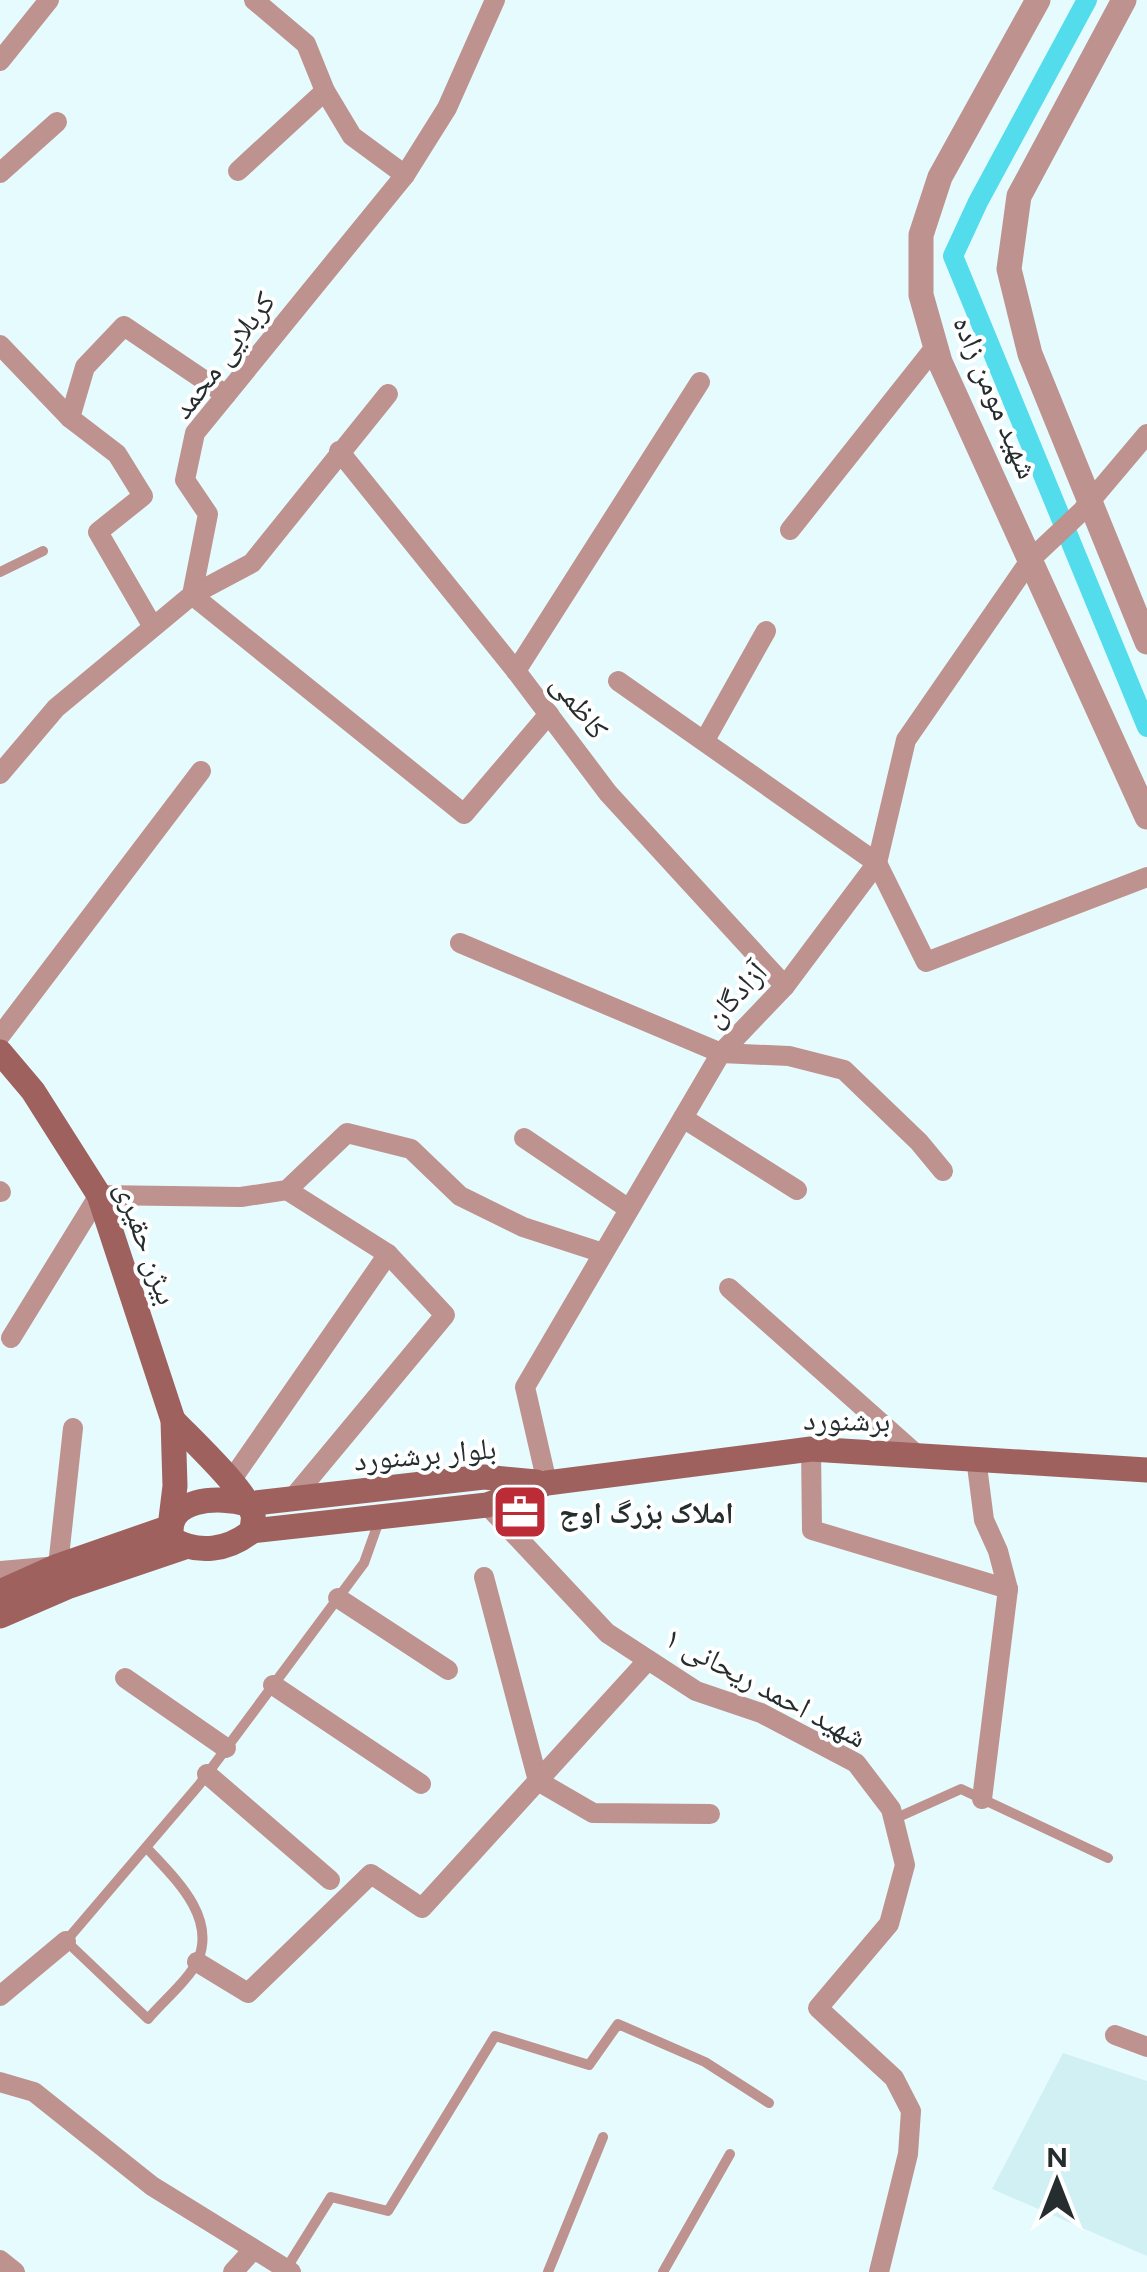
<svg xmlns="http://www.w3.org/2000/svg" width="1147" height="2272" viewBox="0 0 1147 2272" font-family="Figtree,'Noto Naskh Arabic',sans-serif">
  <rect width="100%" height="100%" fill="#e6fbfd"/>
  <polygon fill="#d1f0f3" points="1063,2053 1147,2081 1147,2256 992,2189"/>
  <g fill="none" stroke-linecap="round" stroke-linejoin="round">
    <polyline stroke="#53dceb" stroke-width="20" points="1087,0 978,202 953,256 1147,727"/>
    <g stroke="#bd928f" stroke-width="10">
      <polyline points="0,572 43,551"/>
      <polyline points="894,1819 961,1789 1108,1858"/>
      <path d="M 146,1847 C 172,1876 217,1915 198,1960 C 188,1981 163,2001 148,2019 L 66,1941 L 199,1785 L 364,1563 L 379,1521"/>
      <polyline points="286,2269 331,2197 388,2211 495,2036 589,2065 618,2024 705,2062 769,2103"/>
      <polyline points="548,2272 603,2137"/>
      <polyline points="663,2272 730,2154"/>
    </g>
    <g stroke="#bd928f" stroke-width="20">
      <polyline points="254,0 306,44 325,91 352,136 405,175"/>
      <polyline points="0,61 49,0"/>
      <polyline points="238,171 325,91"/>
      <polyline points="0,173 57,122"/>
      <polyline points="0,345 70,418 117,454 143,496 98,532 153,627"/>
      <polyline points="388,394 252,563 192,595 464,814 549,714"/>
      <polyline points="70,418 85,367 124,326 226,395"/>
      <polyline points="339,451 516,671 608,793 785,986"/>
      <polyline points="790,530 936,346"/>
      <polyline points="516,671 700,382"/>
      <polyline points="618,681 877,863 926,962 1147,877"/>
      <polyline points="705,740 766,631"/>
      <polyline points="0,774 56,708 192,595 208,514 185,480 195,433 405,175 447,108 495,0"/>
      <polyline points="460,943 721,1053 789,1056 844,1070 919,1142 943,1171"/>
      <polyline points="0,1036 201,771"/>
      <polyline points="683,1118 797,1190"/>
      <polyline points="524,1138 629,1209"/>
      <polyline points="287,1190 388,1254 445,1315 292,1499"/>
      <polyline points="0,1191 1,1192"/>
      <polyline points="729,1288 916,1454"/>
      <polyline points="11,1338 99,1195 241,1197 287,1190 347,1133 411,1149 460,1196 523,1227 603,1253"/>
      <polyline points="811,1449 812,1530 1008,1589"/>
      <polyline points="976,1458 984,1520 998,1551 1008,1589 982,1799"/>
      <polyline points="230,1482 388,1254"/>
      <polyline points="547,1483 525,1387 721,1053 785,986 877,863 906,740 1031,559 1082,511 1147,434"/>
      <polyline points="487,1505 607,1633 696,1691 761,1713 856,1763 891,1809 905,1865 889,1924 818,2008 894,2078 911,2111 908,2154 879,2272"/>
      <polyline points="0,1571 58,1566 73,1428"/>
      <polyline points="484,1577 538,1781 593,1813 710,1814"/>
      <polyline points="338,1598 448,1670"/>
      <polyline points="125,1678 226,1748"/>
      <polyline points="273,1685 421,1784"/>
      <polyline points="207,1774 330,1880"/>
      <polyline points="197,1962 248,1993 371,1874 422,1908 648,1660"/>
      <polyline points="0,1996 66,1941"/>
      <polyline points="1115,2035 1147,2047"/>
      <polyline points="0,2082 34,2092 152,2186 291,2272"/>
      <polyline points="0,2260 15,2272"/>
      <polyline points="233,2272 253,2250"/>
    </g>
    <g stroke="#bd928f" stroke-width="25">
      <polyline points="1038,0 940,177 921,235 921,295 940,362 1147,817"/>
      <polyline points="1124,0 1019,196 1009,269 1030,354 1147,642"/>
    </g>
    <g stroke="#9e615e" stroke-width="25">
      <polyline points="0,1052 33,1091 99,1195 173,1420 175,1486 170,1527 58,1566 0,1592"/>
      <path d="M 173,1420 C 192,1440 247,1491 253,1515 C 254,1519 252,1527 252,1531 C 229,1550 198,1555 172,1539 C 163,1497 220,1496 247,1504 L 484,1477 L 536,1482"/>
      <polyline points="252,1531 487,1505 547,1483 811,1449 1147,1470"/>
      <polyline points="0,1616 67,1587 185,1547"/>
    </g>
  </g>
  <defs>
    <g id="office-square" transform="scale(2.875)"><rect x="-9" y="-9" width="18" height="18" rx="4" fill="#bc2c37" stroke="#fff"/><path d="M-6-3h4V-5.5h4V-3h4V5H-6ZM-1-4.5V-3h2v-1.5ZM-6 0V1H6V0Z" fill="#fff"/></g>
  </defs>
  <g fill-rule="evenodd">
    <use href="#office-square" x="520" y="1512"/>
  </g>
  <g text-anchor="middle" dominant-baseline="central" stroke-width="8" stroke-linejoin="round" paint-order="stroke">
    <g font-size="30" fill="#252d2e" stroke="#fff">
      <text transform="translate(223 355) rotate(-53)">کربلایی محمد</text>
      <text transform="translate(996 397) rotate(67)">شهید مومن زاده</text>
      <text transform="translate(580 706) rotate(53)">کاظمی</text>
      <text transform="translate(735 994) rotate(-47)">آزادگان</text>
      <text transform="translate(147 1243) rotate(70)">بیژن حقیری</text>
      <text transform="translate(847 1420) rotate(1)">برشنورد</text>
      <text transform="translate(425 1454) rotate(-5)">بلوار برشنورد</text>
      <text transform="translate(766 1687) rotate(28)">شهید احمد ریحانی ۱</text>
    </g>
    <g font-size="30" font-weight="bold" fill="#252d2e" stroke="#fff" text-anchor="start">
      <text x="559" y="1512">املاک بزرگ اوج</text>
    </g>
  </g>
  <g transform="translate(1057 2182)" stroke="#ffffff" stroke-width="8" paint-order="stroke">
  <path d="M0-8L18 38L0 25L-18 38Z" fill="#252d2e"/>
  <text y="-15" font-size="28" font-weight="bold" text-anchor="middle" fill="#252d2e">N</text>
  </g>
</svg>
